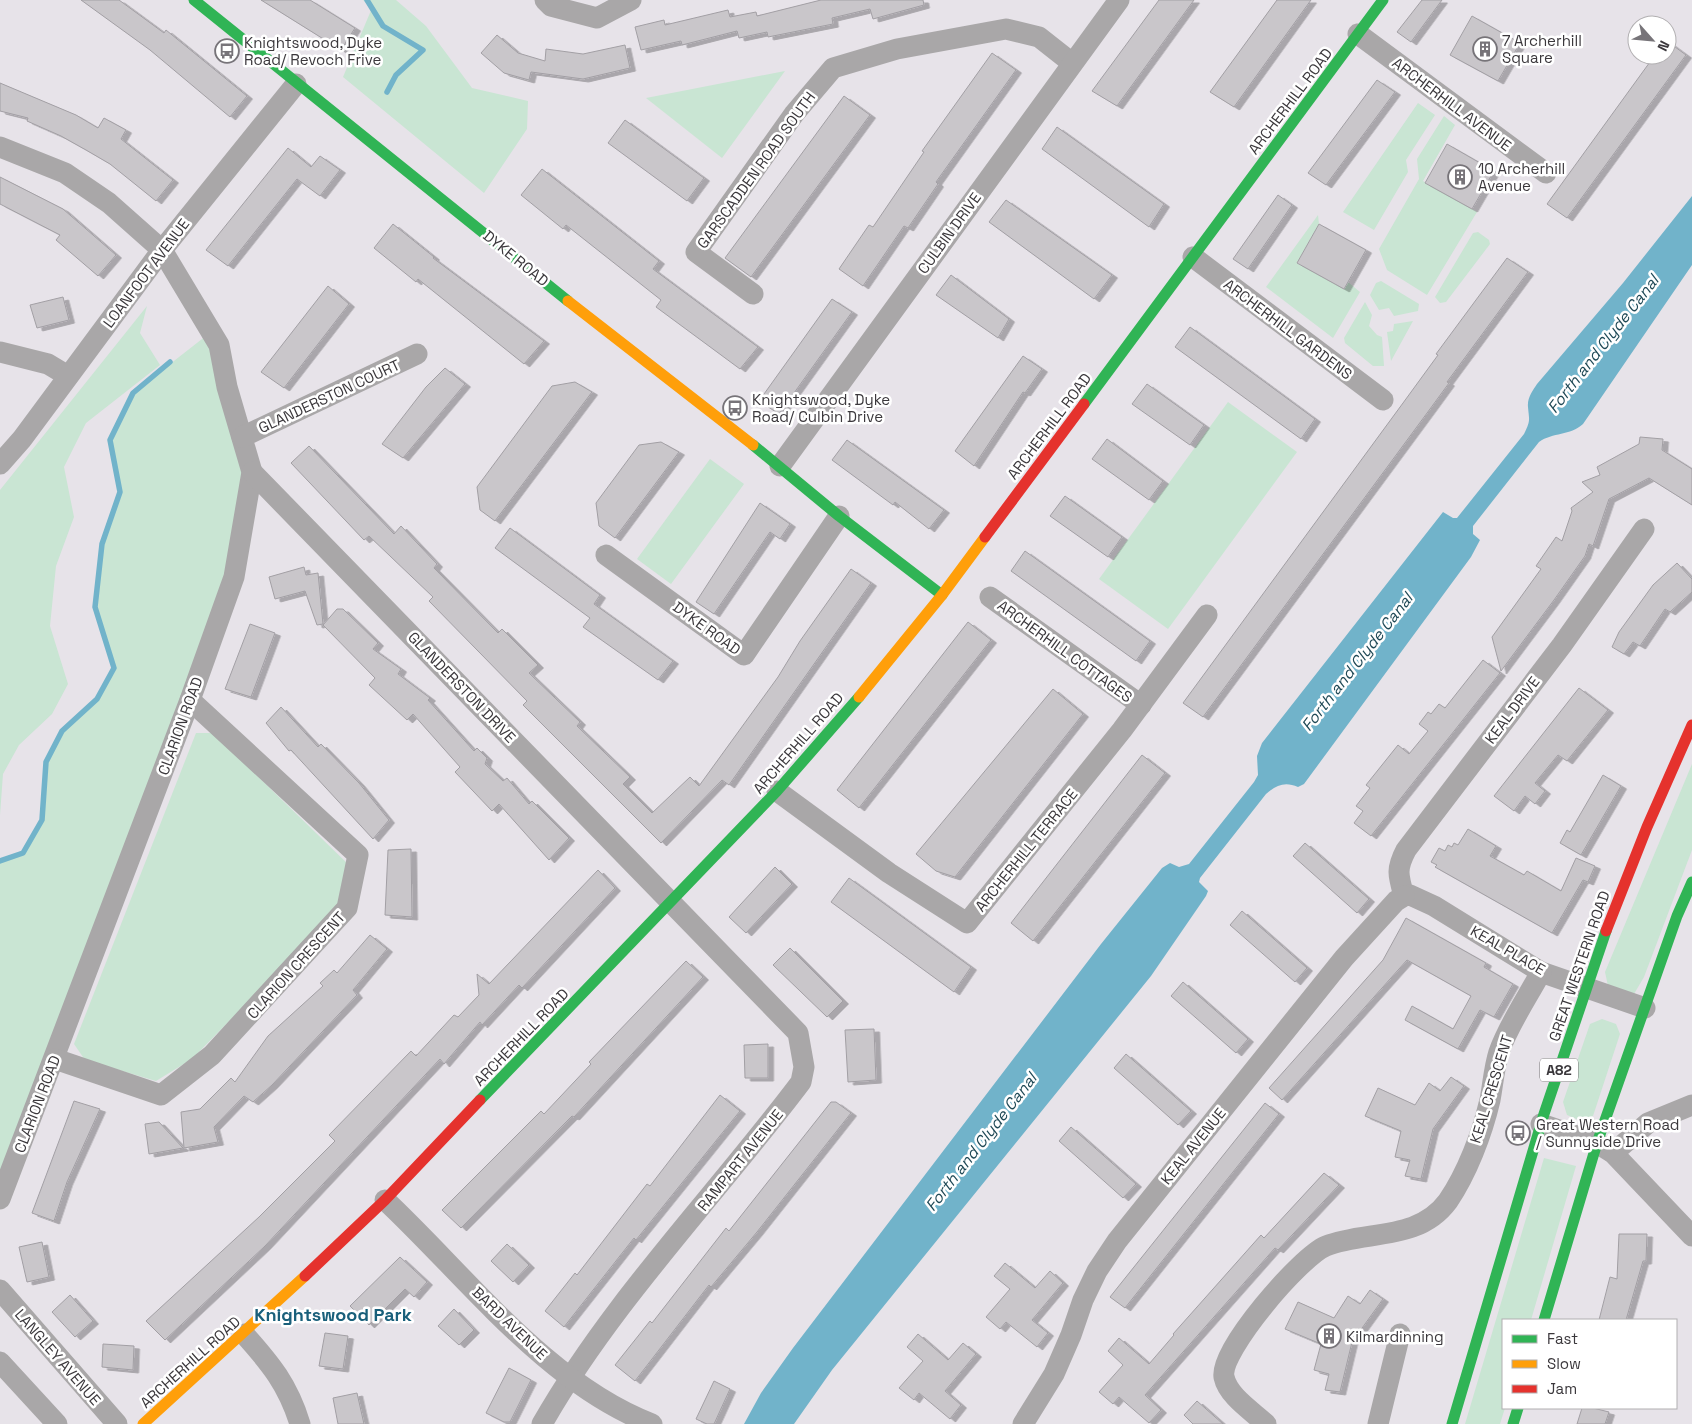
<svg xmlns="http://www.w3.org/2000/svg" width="1692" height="1424" viewBox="0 0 1692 1424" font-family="'Space Grotesk',sans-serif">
  <defs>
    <filter id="shadow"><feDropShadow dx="5.5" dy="3" stdDeviation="0" flood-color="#0004"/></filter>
  </defs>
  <rect width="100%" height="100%" fill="#e7e3e9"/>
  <g fill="#c9e5d3">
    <polygon points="363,0 396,0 426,26 472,88 528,101 527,129 484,193 343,77 372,8"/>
    <polygon points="785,71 722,158 646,98"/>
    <polygon points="1418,103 1435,115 1406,160 1408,172 1374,230 1343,212"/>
    <polygon points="1444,116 1455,125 1423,181 1477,212 1427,295 1387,270 1379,249 1419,179 1417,159"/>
    <polygon points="1318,215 1319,224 1297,263 1344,289 1348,282 1360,292 1333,338 1266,287"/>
    <polygon points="1478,232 1489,240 1490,244 1446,302 1440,303 1435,297 1473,233"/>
    <polygon points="1381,281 1419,304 1418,311 1394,316 1389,308 1379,310 1370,295 1376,283"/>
    <polygon points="1365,302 1372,315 1369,326 1377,335 1382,337 1384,366 1373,366 1345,343 1344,338"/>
    <polygon points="147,306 140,333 160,365 86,423 64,467 74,517 56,566 50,626 68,684 52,714 19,745 3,774 0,815 0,490"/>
    <polygon points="1413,321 1391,361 1387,332 1393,331 1394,324"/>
    <polygon points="211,332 252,472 234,577 0,1199 0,861 23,853 42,820 46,762 62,731 97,699 114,668 95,607 102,544 120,492 110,440 133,393"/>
    <polygon points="1228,402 1297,452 1168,629 1099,579"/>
    <polygon points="710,459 744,484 671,584 637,559"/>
    <polygon points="196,733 213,733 350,866 345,903 192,1059 156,1081 85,1060 74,1044"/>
    <polygon points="1692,764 1692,850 1644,977 1634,994 1608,986 1605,972"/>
    <polygon points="1602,1019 1616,1024 1620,1034 1593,1116 1581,1121 1567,1115 1563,1102 1590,1024"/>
    <polygon points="1544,1158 1576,1166 1531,1320 1503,1320 1505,1408 1500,1424 1465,1424"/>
  </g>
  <path fill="#71b3ca" d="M 1692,196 L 1692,265 L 1583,424 C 1570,436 1553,432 1539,442 L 1473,526 L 1473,534 L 1480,540 L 1471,557 L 1304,784 L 1298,787 C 1285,781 1276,785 1266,794 L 1200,878 L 1199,882 L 1208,891 L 1206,896 L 1151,976 L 832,1370 L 794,1424 L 744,1424 L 761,1393 L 793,1348 L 1101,944 L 1162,868 L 1170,863 L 1179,867 L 1189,864 L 1254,782 L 1258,775 L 1257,756 L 1262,743 L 1443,512 L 1453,518 L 1457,518 L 1524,434 C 1531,420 1529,420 1528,407 C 1527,398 1533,390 1537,384 L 1623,283 Z"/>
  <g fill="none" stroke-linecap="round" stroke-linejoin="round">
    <g stroke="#71b3ca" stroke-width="5.5">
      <polyline points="367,0 383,26 423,50 396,75 387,92"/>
      <polyline points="0,861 23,853 42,820 46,762 62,731 97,699 114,668 95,607 102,544 120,492 110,440 133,393 170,362"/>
    </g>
  </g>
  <g fill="#c9c6ca" stroke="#a29fa4" filter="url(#shadow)">
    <polygon points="81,0 119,0 164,33 166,30 247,96 230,117 150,50"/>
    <polygon points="261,0 310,0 355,28 341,50"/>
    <polygon points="821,0 923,0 924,5 873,19 870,9 832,18 833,24 768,37 767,32 739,38 737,31 682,45 681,41 641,50 635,27 664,20 665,25 728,10 730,17 756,12 757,16"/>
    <polygon points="1159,0 1194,0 1117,106 1092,91"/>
    <polygon points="1277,0 1311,0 1234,107 1210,92"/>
    <polygon points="1422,0 1442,0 1411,42 1397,32"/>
    <polygon points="1472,16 1520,43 1498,81 1450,55"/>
    <polygon points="497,35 518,53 545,61 546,49 583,54 625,45 630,68 583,79 531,72 529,80 504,73 481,53"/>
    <polygon points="1667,41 1686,55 1567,218 1547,204 1655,55 1667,55"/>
    <polygon points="992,53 1016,70 936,182 938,184 908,228 904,226 863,286 839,269 869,225 873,227 924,152 922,151"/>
    <polygon points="1377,80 1395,92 1326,185 1308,173"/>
    <polygon points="0,83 76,115 98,128 104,118 126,130 121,139 173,180 156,201 110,164 86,150 61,136 27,121 28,118 0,111"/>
    <polygon points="844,96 870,115 751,277 725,258"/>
    <polygon points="625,120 704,178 687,201 608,143"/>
    <polygon points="1057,127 1164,204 1149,227 1042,149"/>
    <polygon points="1447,144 1494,171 1472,209 1425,183"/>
    <polygon points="288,148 311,167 320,156 340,170 320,196 297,179 228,266 206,250"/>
    <polygon points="542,169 659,261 653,269 758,347 740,369 656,307 661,300 566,225 563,229 521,195"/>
    <polygon points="0,177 63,209 116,255 98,276 56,240 60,235 0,204"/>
    <polygon points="1278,195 1292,205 1248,269 1233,259"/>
    <polygon points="1006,200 1112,275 1094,299 989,222"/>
    <polygon points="393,224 434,257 433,258 544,341 524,364 418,279 416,282 374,248"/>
    <polygon points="1319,224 1366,250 1344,289 1297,263"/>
    <polygon points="1507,258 1528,272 1447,382 1449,383 1430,409 1203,717 1183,703 1403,403 1438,355 1436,354"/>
    <polygon points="951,275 1009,319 998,338 936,295"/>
    <polygon points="328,286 349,304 284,388 261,372"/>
    <polygon points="63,297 69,320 37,328 30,305"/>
    <polygon points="832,299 852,312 779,414 759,401"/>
    <polygon points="1190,327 1315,419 1301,439 1175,347"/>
    <polygon points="1023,356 1042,369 1025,393 1023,392 974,466 955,451"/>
    <polygon points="445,368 465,384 403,458 382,444 426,387"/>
    <polygon points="575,382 592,392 495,521 480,510 477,487 552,386"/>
    <polygon points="1147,384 1204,425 1190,445 1132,404"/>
    <polygon points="1640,437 1663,439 1662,450 1692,469 1692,505 1649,478 1609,499 1593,546 1589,544 1585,556 1554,600 1501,671 1492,637 1541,569 1536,566 1556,537 1562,541 1572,511 1571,508 1593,492 1582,482 1600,475 1597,467 1639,444"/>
    <polygon points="1107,439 1163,481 1149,500 1092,459"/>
    <polygon points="847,440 944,510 929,529 895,502 893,505 832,460"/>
    <polygon points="661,442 679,452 615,538 599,526 596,503 639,445"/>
    <polygon points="309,446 394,534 401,526 437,564 434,568 498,633 502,629 538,665 529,673 580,722 577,726 630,777 623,784 652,813 690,777 699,786 778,677 800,641 851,569 871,583 729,785 722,780 661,843 523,705 527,701 429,601 433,597 369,536 364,540 291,463"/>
    <polygon points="1065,496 1122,537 1108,557 1050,516"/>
    <polygon points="760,503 790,524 780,539 770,532 714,614 696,602"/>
    <polygon points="510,528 600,595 594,604 673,661 658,680 583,627 590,618 495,548"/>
    <polygon points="1025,551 1150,641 1136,661 1011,571"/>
    <polygon points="1677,563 1692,579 1692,592 1670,612 1665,609 1640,646 1633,642 1624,654 1612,647 1619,632 1653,585"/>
    <polygon points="304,567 306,575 318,573 323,624 317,625 305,591 275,599 269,577"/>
    <polygon points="337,609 343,609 378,643 373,649 401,669 398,674 430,698 428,700 474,751 477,748 487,758 485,764 503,781 507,778 529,804 532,801 569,838 549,860 499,804 492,811 455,772 460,767 413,714 407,720 369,685 375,678 323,625"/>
    <polygon points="968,622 991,640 859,808 837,790"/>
    <polygon points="250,624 275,633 251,697 225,689"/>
    <polygon points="1483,660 1500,673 1371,836 1354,823 1363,811 1356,806 1370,788 1366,785 1398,745 1409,754 1428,731 1419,724 1428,712 1431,714 1439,704 1445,708"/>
    <polygon points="1579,688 1608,710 1567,761 1558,755 1535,783 1545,791 1535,804 1525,796 1514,811 1494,796"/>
    <polygon points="1053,689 1083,714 955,877 936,871 916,854"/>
    <polygon points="281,707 318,747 321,744 359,783 389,820 373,839 291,750 289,751 266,723"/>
    <polygon points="1142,755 1165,773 1033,941 1011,923"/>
    <polygon points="1603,775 1621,786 1581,855 1560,843 1567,830 1570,832"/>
    <polygon points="1468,829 1496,846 1490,856 1524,875 1527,871 1561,891 1576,858 1595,866 1588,882 1583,880 1552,933 1435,867 1437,865 1431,862 1439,848 1445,851 1448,845 1452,847 1454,843 1458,845"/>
    <polygon points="1305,843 1369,899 1357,913 1293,856"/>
    <polygon points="411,849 412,917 385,915 388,850"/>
    <polygon points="775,867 792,884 746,933 729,917"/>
    <polygon points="598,870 615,888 522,988 519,985 482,1025 480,1022 444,1064 440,1059 265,1246 165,1340 146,1321 259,1217 335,1141 329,1135 411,1051 416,1056 454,1015 458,1017 479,995 477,974 489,984"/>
    <polygon points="849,878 971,967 954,992 831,902"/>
    <polygon points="1242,911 1307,968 1295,982 1230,925"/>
    <polygon points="1406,918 1486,963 1484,967 1513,984 1494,1017 1480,1010 1458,1049 1405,1020 1412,1006 1453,1029 1471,996 1407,960 1282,1100 1269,1088 1383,960"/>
    <polygon points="370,935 387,949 353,990 357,995 272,1085 253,1102 244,1096 214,1127 218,1142 184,1148 181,1112 200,1109 231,1078 235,1082 268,1036 323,986 320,983 334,970 337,973"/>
    <polygon points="790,948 843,1001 827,1017 773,965"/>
    <polygon points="686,961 703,977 574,1117 572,1116 461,1228 442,1210 541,1111 544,1114 591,1064 589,1062"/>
    <polygon points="1183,982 1248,1039 1236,1053 1171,996"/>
    <polygon points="874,1029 876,1080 848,1082 845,1030"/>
    <polygon points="768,1044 768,1078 745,1078 744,1045"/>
    <polygon points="1126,1054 1191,1111 1178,1125 1114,1068"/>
    <polygon points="1451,1077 1464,1086 1433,1129 1421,1179 1405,1176 1410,1160 1395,1157 1401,1131 1365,1116 1378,1088 1415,1105 1429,1083 1440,1091"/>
    <polygon points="720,1095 740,1111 636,1240 634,1238 564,1327 545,1311 575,1273 577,1275 647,1184 650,1186"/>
    <polygon points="74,1101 100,1109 67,1182 54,1221 32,1213"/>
    <polygon points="831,1102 836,1102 851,1113 757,1232 711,1287 709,1285 635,1381 615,1365 650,1321 652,1323 726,1228 729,1231"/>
    <polygon points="1265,1103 1279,1114 1125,1308 1110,1297"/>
    <polygon points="159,1122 183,1148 149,1154 145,1124"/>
    <polygon points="1071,1127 1136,1184 1123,1198 1059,1141"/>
    <polygon points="1324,1173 1339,1185 1278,1250 1275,1248 1145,1395 1161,1410 1149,1423 1119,1397 1113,1404 1099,1392 1123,1365 1108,1351 1119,1338 1149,1364 1174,1335 1173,1334 1261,1235 1264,1238"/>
    <polygon points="1619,1234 1647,1234 1646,1261 1643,1261 1626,1320 1599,1320 1610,1277 1617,1279"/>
    <polygon points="42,1242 49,1277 27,1282 19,1247"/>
    <polygon points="507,1244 529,1265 513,1282 491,1261"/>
    <polygon points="400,1257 427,1282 414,1297 405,1289 369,1325 350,1306"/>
    <polygon points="1005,1263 1035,1288 1050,1271 1063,1283 1032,1320 1048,1333 1037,1347 1006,1322 1000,1329 986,1317 1010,1289 994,1276"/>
    <polygon points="1370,1290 1383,1299 1352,1342 1340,1392 1325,1390 1329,1374 1314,1370 1321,1344 1285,1329 1298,1302 1334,1318 1348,1296 1360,1304"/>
    <polygon points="70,1295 93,1321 75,1337 52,1312"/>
    <polygon points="454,1309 474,1330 459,1345 438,1326"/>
    <polygon points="325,1333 348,1336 343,1369 319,1366"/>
    <polygon points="918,1334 948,1360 963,1343 976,1354 945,1391 961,1405 950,1419 919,1393 914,1400 899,1388 923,1361 907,1347"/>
    <polygon points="103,1344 134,1346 133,1370 102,1367"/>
    <polygon points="509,1368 531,1380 510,1422 504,1422 486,1413"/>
    <polygon points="714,1381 730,1389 714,1424 707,1424 696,1419"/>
    <polygon points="357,1393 364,1424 338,1424 333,1398"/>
    <polygon points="1197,1401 1223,1424 1193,1424 1184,1415"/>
    <polygon points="1582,1408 1593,1408 1609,1412 1605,1424 1577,1424"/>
  </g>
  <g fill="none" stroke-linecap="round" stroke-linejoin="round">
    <g stroke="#a9a7a8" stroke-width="21">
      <polyline points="545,0 551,6 597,18 631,0"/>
      <polyline points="1358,34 1546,173"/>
      <polyline points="0,147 65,173 109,203 162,250 219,345 227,387 252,472 234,577 190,700 0,1199"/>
      <polyline points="1193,257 1383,400"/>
      <polyline points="753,294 696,252 794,114 833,68 897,49 1006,29 1039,37 1072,63"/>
      <polyline points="0,352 48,364 68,376"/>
      <polyline points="242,437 417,354"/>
      <polyline points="0,464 22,439 162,250 296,84"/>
      <polyline points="780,466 1119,0"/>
      <path d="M 252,472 L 798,1033 L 804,1067 L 801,1082 C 716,1195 612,1301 542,1424"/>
      <polyline points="606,555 744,655 839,516"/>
      <polyline points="990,597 1141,705"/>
      <polyline points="777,791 889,873 967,923 1122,730 1207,615"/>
      <path d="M 1404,896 C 1398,875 1396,869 1406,850 L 1562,645 L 1644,529"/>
      <polyline points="1404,896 1410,895 1434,906 1541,972 1645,1008"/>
      <polyline points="55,1059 161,1095 212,1055 347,908 358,855 190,700"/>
      <polyline points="1541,1124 1597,1143 1613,1153 1692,1236"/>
      <polyline points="1613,1153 1648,1123 1692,1105"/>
      <path d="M 385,1200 C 466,1276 547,1384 652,1424"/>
      <polyline points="0,1290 117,1424"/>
      <path d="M 244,1334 C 271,1364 288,1385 300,1424"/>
      <polyline points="0,1362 57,1424"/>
      <polyline points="1023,1424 1054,1374 1071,1335 1083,1300 1097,1271 1117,1241 1344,958 1396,901 1404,896"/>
      <path d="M 1266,1424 C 1252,1411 1228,1396 1224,1377 C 1219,1351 1301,1256 1326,1246 C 1365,1230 1418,1242 1448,1201 C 1467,1173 1482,1134 1490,1100 C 1493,1084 1494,1068 1499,1052 C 1509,1024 1527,998 1541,972"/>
      <polyline points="1378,1424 1400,1334"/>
    </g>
    <g stroke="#30b455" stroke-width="11">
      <polyline points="194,0 568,301"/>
      <polyline points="1084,404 1383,0"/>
      <polyline points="753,445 839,516 942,595"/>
      <polyline points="480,1100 777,791 859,697"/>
      <polyline points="1544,1320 1597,1143 1677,916 1692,882"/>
      <polyline points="1452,1424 1544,1114 1606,931"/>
      <polyline points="1513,1424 1518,1408"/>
    </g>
    <g stroke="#ff9f0a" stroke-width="11">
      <polyline points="568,301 753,445"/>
      <polyline points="859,697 942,595 985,537"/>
      <polyline points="143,1424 305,1276"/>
    </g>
    <g stroke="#e5322d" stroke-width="11">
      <polyline points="985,537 1084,404"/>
      <polyline points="1606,931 1647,827 1692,725"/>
      <polyline points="305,1276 385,1200 480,1100"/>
    </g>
  </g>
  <defs>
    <g id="building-ring" transform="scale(1.25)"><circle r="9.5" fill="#fff" stroke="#777479" stroke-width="1.5"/><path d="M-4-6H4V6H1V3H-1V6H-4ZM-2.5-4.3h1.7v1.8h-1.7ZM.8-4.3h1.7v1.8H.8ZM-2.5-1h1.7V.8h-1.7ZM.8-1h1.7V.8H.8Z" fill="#777479"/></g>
    <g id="bus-ring" transform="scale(1.25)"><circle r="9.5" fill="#fff" stroke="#777479" stroke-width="1.5"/><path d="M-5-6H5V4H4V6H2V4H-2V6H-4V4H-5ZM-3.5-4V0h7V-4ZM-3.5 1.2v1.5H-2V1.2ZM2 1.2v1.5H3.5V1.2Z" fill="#777479"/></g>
  </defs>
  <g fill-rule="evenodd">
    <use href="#building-ring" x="1485" y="49"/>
    <use href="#bus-ring" x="227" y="51"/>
    <use href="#building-ring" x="1460" y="177"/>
    <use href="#bus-ring" x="735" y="408"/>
    <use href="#bus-ring" x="1518" y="1133"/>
    <use href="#building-ring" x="1329" y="1336"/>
  </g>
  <g text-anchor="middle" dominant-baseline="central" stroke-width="5" stroke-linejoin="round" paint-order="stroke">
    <rect fill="#fff" stroke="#767476" stroke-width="1" x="1540" y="1058.5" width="38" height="23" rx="4"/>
    <g font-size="14" font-weight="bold" fill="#3b383c">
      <text x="1559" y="1070">A82</text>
    </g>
    <g font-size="15" fill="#3b383c" stroke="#fff" text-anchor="start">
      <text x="1502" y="40">7 Archerhill<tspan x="1502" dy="17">Square</tspan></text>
      <text x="244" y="42">Knightswood, Dyke<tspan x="244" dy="17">Road/ Revoch Frive</tspan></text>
      <text x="1478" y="168">10 Archerhill<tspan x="1478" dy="17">Avenue</tspan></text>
      <text x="752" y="399">Knightswood, Dyke<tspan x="752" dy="17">Road/ Culbin Drive</tspan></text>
      <text x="1536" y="1124">Great Western Road<tspan x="1536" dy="17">/ Sunnyside Drive</tspan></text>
      <text x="1346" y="1336">Kilmardinning</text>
    </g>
    <g font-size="15" fill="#3b383c" stroke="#fff">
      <text transform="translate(1290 101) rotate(-53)">ARCHERHILL ROAD</text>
      <text transform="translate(1452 104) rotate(37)">ARCHERHILL AVENUE</text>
      <text transform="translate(756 170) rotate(-54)">GARSCADDEN ROAD SOUTH</text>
      <text transform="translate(949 233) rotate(-54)">CULBIN DRIVE</text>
      <text transform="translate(516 258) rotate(39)">DYKE ROAD</text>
      <text transform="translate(146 273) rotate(-53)">LOANFOOT AVENUE</text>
      <text transform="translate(1288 329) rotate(37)">ARCHERHILL GARDENS</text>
      <text transform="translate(329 396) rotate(-25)">GLANDERSTON COURT</text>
      <text transform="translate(1049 426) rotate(-53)">ARCHERHILL ROAD</text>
      <text transform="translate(707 628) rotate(36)">DYKE ROAD</text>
      <text transform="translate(1065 651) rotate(36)">ARCHERHILL COTTAGES</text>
      <text transform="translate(462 687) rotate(46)">GLANDERSTON DRIVE</text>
      <text transform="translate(1512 710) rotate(-53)">KEAL DRIVE</text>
      <text transform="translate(180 726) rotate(-70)">CLARION ROAD</text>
      <text transform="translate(798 743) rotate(-49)">ARCHERHILL ROAD</text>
      <text transform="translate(1026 850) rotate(-51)">ARCHERHILL TERRACE</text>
      <text transform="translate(1508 950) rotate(30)">KEAL PLACE</text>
      <text transform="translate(296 965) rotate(-48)">CLARION CRESCENT</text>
      <text transform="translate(1579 966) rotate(-71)">GREAT WESTERN ROAD</text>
      <text transform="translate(521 1037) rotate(-46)">ARCHERHILL ROAD</text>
      <text transform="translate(1491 1089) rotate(-73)">KEAL CRESCENT</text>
      <text transform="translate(37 1104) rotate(-69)">CLARION ROAD</text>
      <text transform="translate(1193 1146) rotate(-51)">KEAL AVENUE</text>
      <text transform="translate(740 1160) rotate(-51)">RAMPART AVENUE</text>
      <text transform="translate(510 1323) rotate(44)">BARD AVENUE</text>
      <text transform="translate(58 1357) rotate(49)">LANGLEY AVENUE</text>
      <text transform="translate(190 1362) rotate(-42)">ARCHERHILL ROAD</text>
    </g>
    <g font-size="16" font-style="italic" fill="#1f4956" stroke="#fff">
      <text transform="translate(1603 344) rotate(-52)">Forth and Clyde Canal</text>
      <text transform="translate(1357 662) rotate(-52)">Forth and Clyde Canal</text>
      <text transform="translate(981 1142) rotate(-52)">Forth and Clyde Canal</text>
    </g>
    <g font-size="18" font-weight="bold" fill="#1a607b" stroke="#fff">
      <text x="333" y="1314">Knightswood Park</text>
    </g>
  </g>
  <rect x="1502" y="1319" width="175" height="90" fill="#ffffff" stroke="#b1afb1"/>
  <rect x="1512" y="1335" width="25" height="8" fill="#30b455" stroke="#b1afb1"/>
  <text x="1547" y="1344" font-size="15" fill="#3b383c">Fast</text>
  <rect x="1512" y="1360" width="25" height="8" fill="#ff9f0a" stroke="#b1afb1"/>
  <text x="1547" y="1369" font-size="15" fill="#3b383c">Slow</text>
  <rect x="1512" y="1385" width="25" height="8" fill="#e5322d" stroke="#b1afb1"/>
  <text x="1547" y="1394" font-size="15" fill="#3b383c">Jam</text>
  <g transform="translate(1652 40) rotate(117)"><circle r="24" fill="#ffffff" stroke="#b1afb1"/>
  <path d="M0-4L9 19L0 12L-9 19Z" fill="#777479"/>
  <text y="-8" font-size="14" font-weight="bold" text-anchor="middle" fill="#3b383c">N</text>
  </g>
</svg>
